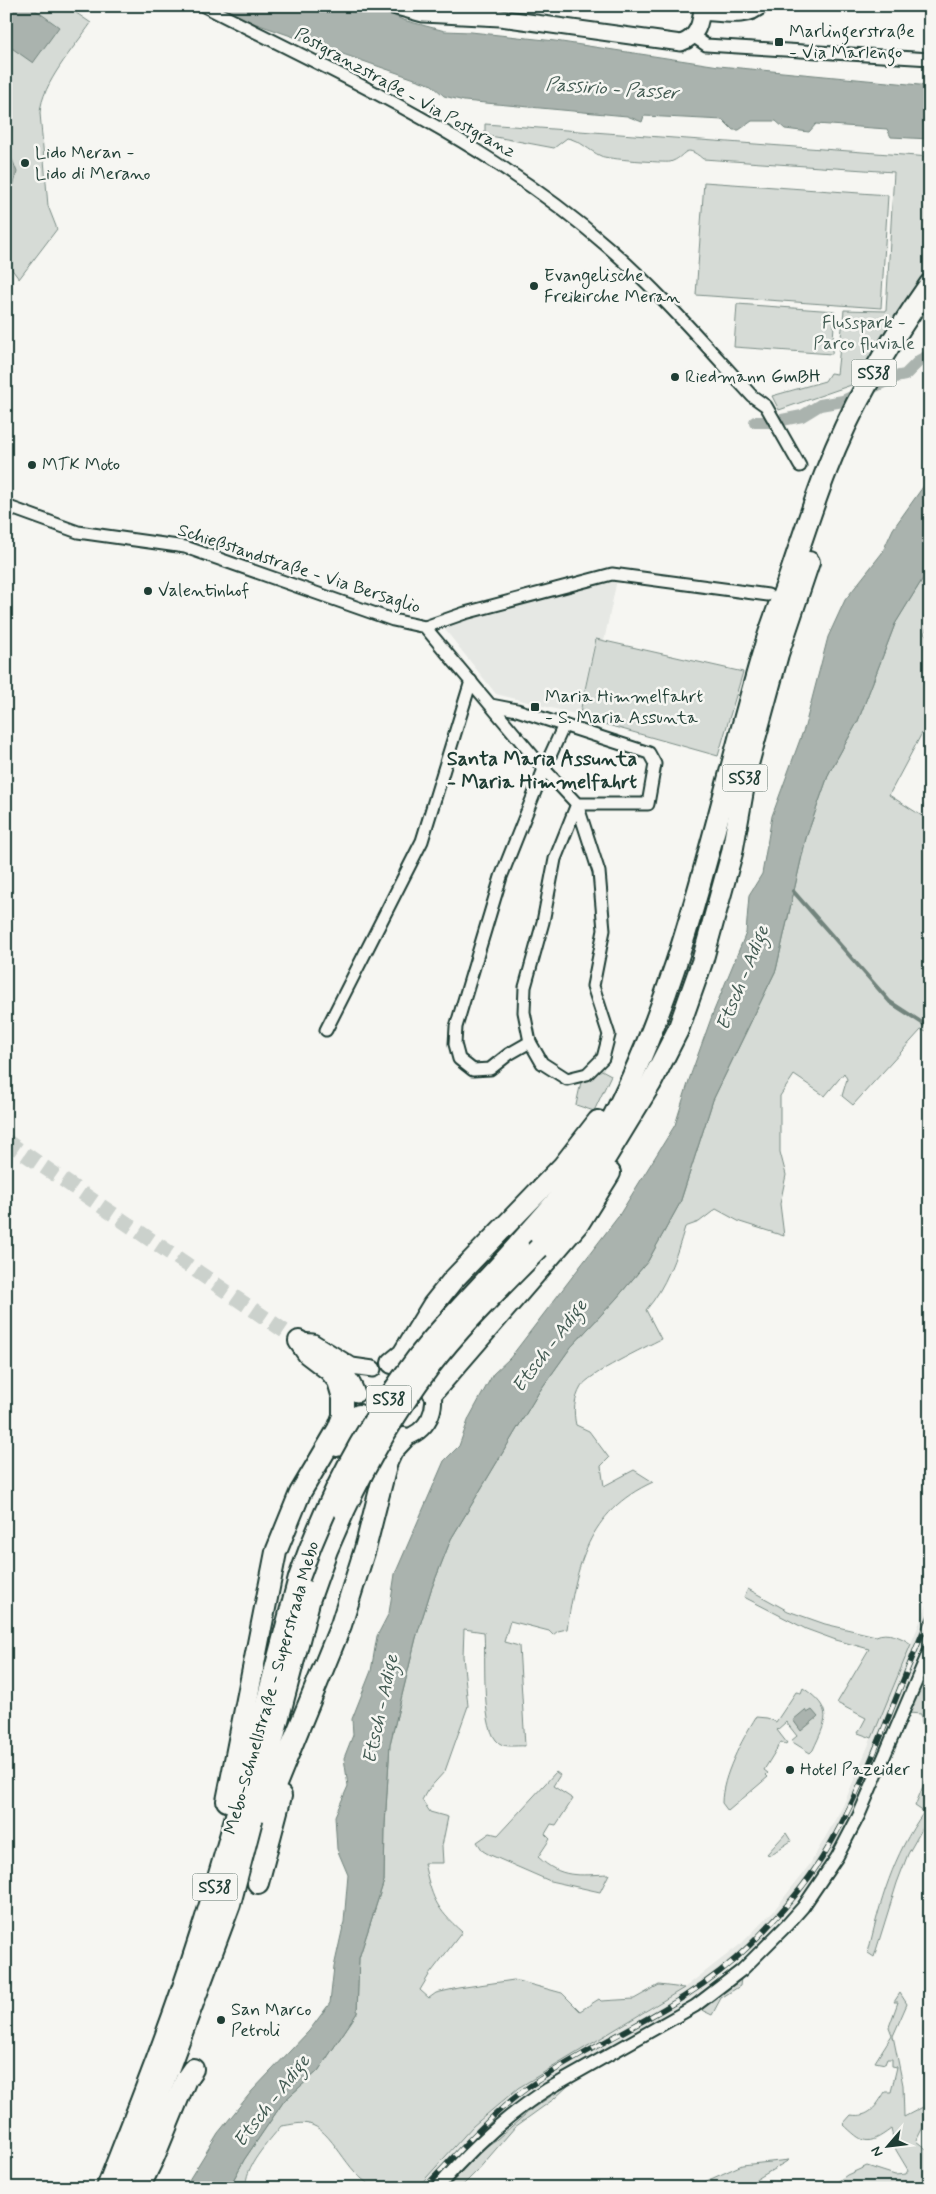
<svg xmlns="http://www.w3.org/2000/svg" width="936" height="2194" viewBox="0 0 936 2194" font-family="Mynerve,sans-serif">
  <rect width="100%" height="100%" fill="#f6f6f2"/>
  <filter id="ink" filterUnits="userSpaceOnUse"><feTurbulence type="fractalNoise" baseFrequency=".02" numOctaves="2"/><feDisplacementMap in="SourceGraphic" scale="10" xChannelSelector="R" yChannelSelector="G"/><feConvolveMatrix kernelMatrix="1 2 1 2 8 2 1 2 1" color-interpolation-filters="sRGB"/></filter>
  <g filter="url(#ink)">
    <g fill="#e6e8e4">
      <polygon points="618,575 604,641 595,639 579,715 496,694 439,622"/>
      <polygon points="930,1598 930,1626 856,1802 830,1854 793,1905 756,1945 699,1993 666,2014 530,2091 486,2128 430,2188 417,2188 473,2126 518,2088 556,2063 654,2007 688,1985 742,1943 775,1909 810,1864 843,1806"/>
    </g>
    <g fill="#d6dbd6" stroke="#7a8c85">
      <path d="M 6,6 L 66,6 L 91,23 C 74,48 42,83 40,113 L 48,206 L 57,229 L 19,279 L 7,263 L 6,256 Z"/>
      <path d="M 485,124 L 930,157 L 930,273 L 860,382 L 779,410 L 772,396 L 825,381 L 830,373 L 837,374 L 844,310 L 886,311 L 894,172 L 703,159 C 683,142 687,157 670,162 C 665,163 605,159 601,156 C 589,151 580,140 567,138 L 554,148 L 485,135 Z"/>
      <polygon points="704,182 888,195 881,308 696,295"/>
      <polygon points="737,304 835,311 832,354 734,347"/>
      <path d="M 930,567 L 930,623 L 924,633 L 930,638 L 930,718 L 889,795 L 930,821 L 930,1033 L 921,1030 L 853,1105 L 842,1096 L 847,1079 L 844,1073 L 825,1096 L 794,1075 L 780,1096 L 780,1152 L 786,1175 L 780,1204 L 784,1236 L 740,1222 L 716,1209 L 699,1222 L 685,1227 C 676,1257 666,1287 646,1310 L 661,1339 C 646,1347 588,1374 581,1387 C 574,1399 573,1412 576,1425 L 589,1431 L 609,1458 L 601,1466 L 604,1486 L 634,1470 L 653,1482 C 587,1512 577,1565 567,1629 L 558,1631 L 553,1635 L 549,1631 L 510,1621 L 504,1642 L 519,1646 L 525,1746 C 515,1745 503,1749 496,1740 C 481,1722 486,1656 484,1632 L 464,1629 L 463,1656 L 468,1706 L 445,1771 L 427,1791 L 422,1800 L 430,1812 L 448,1817 L 442,1846 L 443,1863 L 424,1863 C 432,1897 435,1908 462,1932 L 429,1975 L 420,1990 L 429,1998 L 436,1993 L 458,1988 L 514,1980 L 562,1993 L 580,2011 L 599,1999 L 601,2001 L 634,1999 L 659,1985 L 684,1988 L 518,2088 L 473,2126 L 417,2188 C 405,2188 390,2190 379,2188 C 350,2182 336,2134 312,2125 C 303,2121 291,2125 281,2126 C 268,2143 244,2166 246,2188 L 229,2188 L 244,2160 L 284,2101 L 318,2071 L 357,2013 L 359,1958 L 384,1881 L 385,1825 L 390,1744 L 416,1638 L 431,1590 L 451,1539 L 539,1392 L 571,1347 L 616,1299 L 648,1261 L 680,1203 L 713,1100 L 776,970 L 806,838 L 829,773 L 858,721 L 895,624 Z"/>
      <polygon points="596,639 743,672 718,756 579,717"/>
      <polygon points="600,1069 611,1075 594,1111 576,1105 581,1082"/>
      <path d="M 748,1589 L 788,1611 L 825,1624 L 876,1636 C 887,1631 902,1637 911,1644 L 872,1738 L 858,1733 L 866,1718 L 837,1703 L 869,1649 L 836,1640 L 806,1629 L 744,1597 Z"/>
      <path d="M 930,1662 L 930,1815 L 908,1854 L 897,1883 L 874,1957 L 868,1953 C 880,1902 893,1855 924,1812 L 915,1806 L 928,1774 L 921,1714 L 908,1713 Z"/>
      <path d="M 803,1688 C 835,1710 826,1721 813,1750 L 810,1753 L 791,1741 L 797,1736 L 786,1722 L 777,1730 L 787,1743 L 785,1744 L 781,1742 L 764,1770 L 768,1773 L 766,1775 L 768,1777 L 728,1811 L 722,1803 C 722,1776 742,1740 756,1717 L 767,1718 L 776,1722 L 796,1692 L 801,1693 Z"/>
      <path d="M 556,1772 L 560,1775 L 553,1786 L 573,1799 L 556,1825 L 551,1824 L 545,1834 L 550,1839 L 538,1857 C 562,1879 578,1875 609,1874 L 600,1892 L 550,1881 L 488,1854 L 483,1851 L 477,1842 L 490,1833 L 498,1835 Z"/>
      <polygon points="786,1833 791,1841 770,1855 767,1854"/>
      <polygon points="742,1970 740,1986 721,1998 712,2015 695,2007"/>
      <path d="M 900,1993 L 907,2004 L 893,2036 L 903,2085 L 904,2117 L 923,2107 L 923,2127 L 916,2141 L 930,2152 L 930,2188 L 829,2188 L 847,2175 L 867,2166 L 895,2175 L 906,2174 L 908,2170 L 896,2150 L 891,2129 C 867,2147 863,2143 843,2124 L 851,2115 C 870,2118 876,2106 885,2092 L 891,2092 L 897,2067 L 892,2066 L 892,2059 L 887,2059 L 885,2064 L 875,2062 L 892,2035 L 889,2027 L 898,2002 L 894,2002 Z"/>
      <polygon points="570,2084 554,2099 515,2127 477,2171 460,2188 448,2188 477,2153 497,2139 533,2108"/>
      <polygon points="789,2160 742,2188 704,2188 702,2183 742,2165"/>
    </g>
    <g fill="#aab3ae" stroke="#72847d">
      <polygon points="6,6 30,6 59,27 33,63 6,44"/>
      <polygon points="219,6 374,6 403,20 445,31 471,32 555,41 719,66 930,86 930,139 891,137 887,129 816,124 809,132 785,129 776,121 752,121 739,130 733,130 723,120 644,116 642,122 627,116 464,101 444,96 432,85 245,20"/>
      <polygon points="8,157 12,159 17,172 13,187 6,191 6,158"/>
      <polygon points="930,477 930,567 895,624 858,721 829,773 806,838 776,970 713,1100 680,1203 648,1261 616,1299 571,1347 539,1392 451,1539 431,1590 416,1638 390,1744 385,1825 384,1881 359,1958 357,2013 318,2071 284,2101 244,2160 229,2188 184,2188 218,2133 252,2091 309,2031 330,2003 334,1967 344,1922 348,1875 337,1849 335,1816 348,1786 344,1758 353,1735 352,1719 371,1671 377,1636 389,1613 395,1574 444,1461 459,1446 469,1418 493,1374 510,1358 618,1217 675,1125 691,1074 713,1013 746,933 749,895 762,874 772,816 805,726 828,637 845,600 882,553 893,529"/>
      <polygon points="805,1710 807,1713 812,1710 818,1717 801,1731 793,1720"/>
    </g>
    <g fill="none" stroke-linecap="round" stroke-linejoin="round">
      <polyline stroke="#72847d" stroke-width="4" points="793,891 890,1002 930,1028"/>
      <g stroke="#aab3ae" stroke-width="12">
        <polyline points="782,420 802,416 820,405 843,401 895,377 905,375 920,360 930,355"/>
        <polyline points="755,422 770,422"/>
      </g>
      <polyline stroke="#cbd1cc" stroke-width="15" stroke-dasharray="15 8" stroke-linecap="butt" points="6,1141 299,1341"/>
      <g stroke="#1f3d34" stroke-width="15">
        <g id="street">
          <path d="M 204,6 C 344,77 489,142 608,247 C 660,292 706,346 752,396 L 766,406 L 800,466"/>
          <path d="M 701,14 C 721,15 749,22 763,6"/>
          <polyline points="693,36 706,45 930,59"/>
          <polyline points="6,506 78,532 185,547 393,620 425,627 544,769 577,804 648,804 655,764 649,753 517,710 491,705"/>
          <polyline points="425,627 465,613 612,574 768,595"/>
          <polygon points="577,804 599,872 604,930 593,986 609,1035 603,1058 587,1074 567,1079 542,1063 530,1042 524,1012 525,987 543,922 555,859"/>
          <polyline points="326,1030 422,841 471,681"/>
          <polyline points="530,1042 509,1054 490,1069 473,1070 459,1059 455,1044 456,1027 501,877 544,769 564,725"/>
          <path d="M 437,2188 C 470,2150 505,2116 548,2089 L 695,2006 L 742,1970 L 787,1925 L 803,1907 L 837,1857 L 859,1815 L 930,1649"/>
        </g>
      </g>
      <g stroke="#1f3d34" stroke-width="19">
        <g id="secondary">
          <path d="M 393,6 L 423,14 L 500,18 L 681,43 C 698,37 701,23 702,6"/>
          <polyline points="299,1341 313,1342 352,1366 373,1369"/>
          <path d="M 325,1358 C 341,1368 351,1376 357,1394"/>
          <path d="M 394,1439 C 420,1439 437,1418 433,1392"/>
        </g>
      </g>
      <g stroke="#1f3d34" stroke-width="24">
        <g id="highway">
          <path d="M 518,1245 C 548,1211 581,1176 603,1136 C 686,985 715,813 764,649 C 772,622 783,596 792,569 C 803,536 814,502 827,469 C 852,404 890,341 930,284"/>
          <polyline points="539,1248 606,1157 651,1083 678,1030 702,962 732,853 747,768 778,654 809,562"/>
          <polyline points="392,1363 403,1354 433,1305 453,1280 563,1166 598,1121"/>
          <polyline points="433,1392 579,1223 610,1173"/>
          <polyline points="337,1446 350,1434 359,1415"/>
          <polyline points="227,1801 276,1552 300,1493 338,1429 343,1416 343,1398 338,1381 329,1370 308,1354 299,1341"/>
          <polyline points="265,1811 341,1625 365,1549 387,1462 392,1451 404,1438"/>
          <polyline points="258,1883 281,1796"/>
          <path d="M 107,2188 C 140,2104 173,2021 200,1936 C 238,1818 267,1698 299,1578"/>
          <polyline points="124,2188 230,1904 310,1598 327,1550 344,1511"/>
          <polyline points="139,2188 154,2157 186,2079 193,2069"/>
        </g>
      </g>
      <use href="#street" stroke="#f6f6f2" stroke-width="11"/>
      <use href="#secondary" stroke="#f6f6f2" stroke-width="15"/>
      <use href="#highway" stroke="#f6f6f2" stroke-width="20"/>
      <g stroke="#1f3d34" stroke-width="5.5">
        <path id="rail" d="M 424,2188 C 461,2150 495,2108 539,2080 C 609,2035 689,2005 749,1946 C 776,1919 802,1890 822,1858 C 868,1783 894,1696 930,1616"/>
      </g>
      <use href="#rail" stroke="#f6f6f2" stroke-width="4" stroke-dasharray="11" stroke-linecap="butt"/>
      <g stroke="#1f3d34" stroke-width="24" stroke-linecap="butt">
        <g id="highway-bridge">
          <path d="M 344,1511 C 368,1460 396,1411 430,1366 C 462,1324 502,1286 539,1248"/>
          <path d="M 299,1578 C 326,1500 367,1424 417,1358 C 448,1318 485,1283 518,1245"/>
        </g>
      </g>
      <use href="#highway-bridge" stroke="#f6f6f2" stroke-width="20"/>
    </g>
  </g>
  <g fill="#1f3d34" stroke="#f6f6f2" stroke-width="2">
    <rect x="774" y="37" width="10" height="10" rx="2.5"/>
    <circle cx="25" cy="163" r="5"/>
    <circle cx="534" cy="286" r="5"/>
    <circle cx="675" cy="377" r="5"/>
    <circle cx="32" cy="465" r="5"/>
    <circle cx="148" cy="591" r="5"/>
    <rect x="530" y="702" width="10" height="10" rx="2.5"/>
    <circle cx="790" cy="1770" r="5"/>
    <circle cx="221" cy="2020" r="5"/>
  </g>
  <g text-anchor="middle" dominant-baseline="central" stroke-width="5" stroke-linejoin="round" paint-order="stroke">
    <g fill="#f6f6f2" stroke="#60746d" stroke-width="1">
      <rect x="851.5" y="359.5" width="45" height="27" rx="4"/>
      <rect x="722.5" y="764.5" width="45" height="27" rx="4"/>
      <rect x="366.5" y="1385.5" width="45" height="27" rx="4"/>
      <rect x="192.5" y="1873.5" width="45" height="27" rx="4"/>
    </g>
    <g font-size="16" font-weight="bold" fill="#1f3d34">
      <text x="874" y="373">SS38</text>
      <text x="745" y="778">SS38</text>
      <text x="389" y="1399">SS38</text>
      <text x="215" y="1887">SS38</text>
    </g>
    <g font-size="18" fill="#1f3d34" stroke="#f6f6f2" text-anchor="start">
      <text x="789" y="32">Marlingerstraße<tspan x="789" dy="21">- Via Marlengo</tspan></text>
      <text x="35" y="153">Lido Meran -<tspan x="35" dy="21">Lido di Merano</tspan></text>
      <text x="544" y="276">Evangelische<tspan x="544" dy="21">Freikirche Meran</tspan></text>
      <text x="685" y="377">Riedmann GmBH</text>
      <text x="42" y="465">MTK Moto</text>
      <text x="158" y="591">Valentinhof</text>
      <text x="545" y="697">Maria Himmelfahrt<tspan x="545" dy="21">- S. Maria Assunta</tspan></text>
      <text x="800" y="1770">Hotel Pazeider</text>
      <text x="231" y="2010">San Marco<tspan x="231" dy="21">Petroli</tspan></text>
    </g>
    <g font-size="18" fill="#1f3d34" stroke="#f6f6f2">
      <text transform="translate(405 93) rotate(29)">Postgranzstraße - Via Postgranz</text>
      <text transform="translate(299 569) rotate(18)">Schießstandstraße - Via Bersaglio</text>
      <text transform="translate(272 1688) rotate(-74)">Mebo-Schnellstraße - Superstrada Mebo</text>
    </g>
    <g font-size="18" fill="#445d54" stroke="#f6f6f2">
      <text x="864" y="323">Flusspark -<tspan x="864" dy="21">Parco fluviale</tspan></text>
    </g>
    <g font-size="19" font-style="italic" fill="#425a52" stroke="#f6f6f2">
      <text transform="translate(612 89) rotate(4)">Passirio - Passer</text>
      <text transform="translate(743 978) rotate(-68)">Etsch - Adige</text>
      <text transform="translate(550 1346) rotate(-53)">Etsch - Adige</text>
      <text transform="translate(381 1709) rotate(-78)">Etsch - Adige</text>
      <text transform="translate(272 2101) rotate(-52)">Etsch - Adige</text>
    </g>
    <g font-size="20" font-weight="bold" fill="#1f3d34" stroke="#f6f6f2">
      <text x="542" y="759">Santa Maria Assunta<tspan x="542" dy="23">- Maria Himmelfahrt</tspan></text>
    </g>
  </g>
  <rect width="936" height="2194" fill="none" stroke="#f6f6f2" stroke-width="25"/>
  <rect x="12" y="12" width="911" height="2169" fill="none" stroke="#1f3d34" stroke-width="2" filter="url(#ink)"/>
  <g transform="translate(888 2146) rotate(242)" stroke="#f6f6f2" stroke-width="4" paint-order="stroke">
  <path d="M0-4L9 19L0 12L-9 19Z" fill="#1f3d34"/>
  <text y="-8" font-size="14" font-weight="bold" text-anchor="middle" fill="#1f3d34">N</text>
  </g>
</svg>
